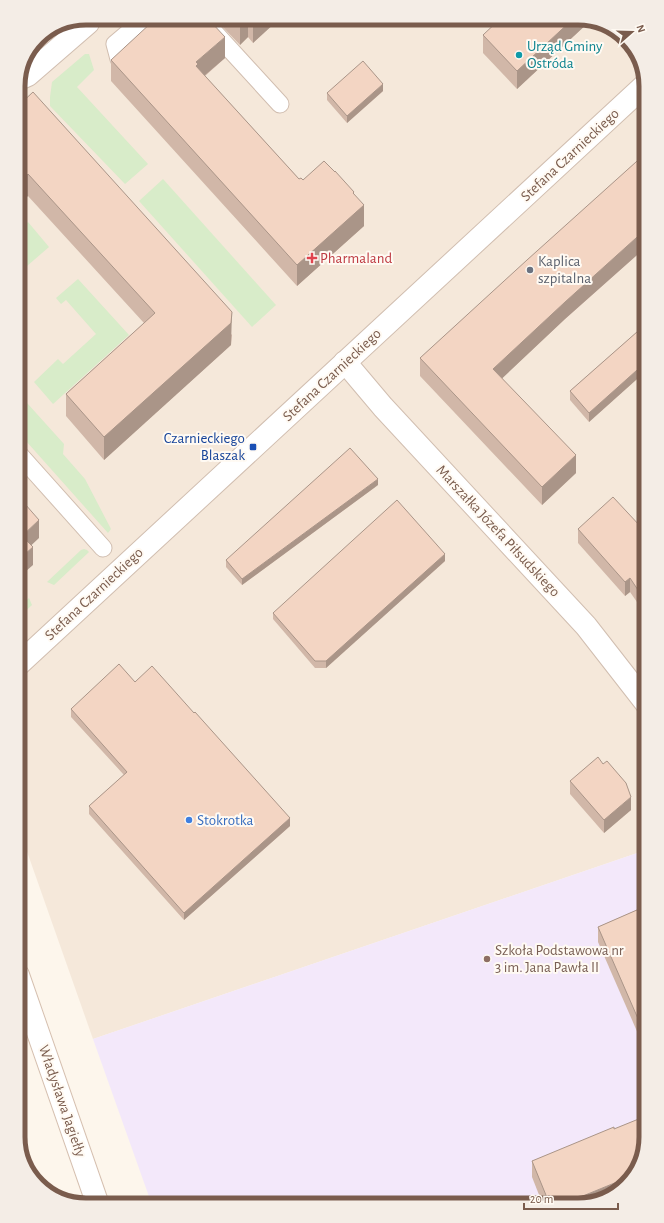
<svg xmlns="http://www.w3.org/2000/svg" width="664" height="1223" viewBox="0 0 664 1223" font-family="'Alegreya Sans',sans-serif">
  <rect width="100%" height="100%" fill="#fdf6ec"/>
  <polygon fill="#f5e8da" points="582,18 619,32 641,60 646,86 646,850 93,1039 18,826 18,82 38,38 60,23"/>
  <polygon fill="#f3e8fa" points="646,850 646,1137 604,1200 578,1205 152,1205 93,1039"/>
  <g fill="#d8ecc9">
    <polygon points="85,54 89,54 94,70 77,87 148,164 125,184 50,106 50,97 52,82"/>
    <polygon points="163,179 276,305 252,327 139,201"/>
    <polygon points="28,222 49,247 27,266 18,256 18,231"/>
    <polygon points="78,279 129,335 53,404 34,382 58,359 63,364 96,334 66,300 61,304 56,298"/>
    <polygon points="18,393 64,444 63,454 85,479 111,529 108,533 18,432"/>
    <polygon points="84,549 87,550 89,552 54,585 47,582 81,550"/>
    <polygon points="29,598 32,605 18,618 18,608"/>
  </g>
  <g fill="none" stroke-linecap="round" stroke-linejoin="round">
    <g stroke="#d1beb0" stroke-width="19">
      <g id="service">
        <polyline points="205,22 280,104"/>
        <polyline points="119,59 115,44 141,22"/>
        <polyline points="18,453 103,548"/>
      </g>
    </g>
    <g stroke="#d1beb0" stroke-width="24">
      <g id="minor">
        <polyline points="19,79 28,75 88,23"/>
        <polyline points="345,362 383,407 586,626 646,703"/>
      </g>
    </g>
    <g stroke="#d1beb0" stroke-width="24">
      <polyline id="tertiary" points="18,665 646,84"/>
    </g>
    <g stroke="#d6c0b0" stroke-width="24">
      <polyline id="secondary" points="18,975 98,1205"/>
    </g>
    <use href="#service" stroke="#fff" stroke-width="17"/>
    <use href="#minor" stroke="#fff" stroke-width="22"/>
    <use href="#tertiary" stroke="#fff" stroke-width="22"/>
    <use href="#secondary" stroke="#fff" stroke-width="22"/>
  </g>
  <g fill="#d1b7a8">
    <polygon points="582,18 590,21 517,89 483,53 483,35"/>
    <polygon points="277,21 253,43 248,37 240,45 218,22"/>
    <polygon points="225,58 205,76 299,179 354,194 364,226 297,286 111,81 111,60"/>
    <polygon points="383,91 347,123 327,100 327,93"/>
    <polygon points="18,106 232,335 231,345 104,460 66,416 66,394 144,323 28,196"/>
    <polygon points="646,153 646,247 565,319 502,378 576,473 542,505 420,376 420,358"/>
    <polygon points="646,324 646,371 589,422 570,400 570,391"/>
    <polygon points="378,485 242,585 226,567 226,560"/>
    <polygon points="641,527 646,530 646,615 630,592 625,596 578,543 578,529"/>
    <polygon points="445,561 326,668 315,668 273,619 273,613"/>
    <polygon points="135,682 290,826 184,920 89,814 89,806 124,775 71,717 71,709"/>
    <polygon points="570,781 631,810 604,833 570,794"/>
    <polygon points="646,906 646,1052 598,942 598,927"/>
    <polygon points="614,1129 578,1205 543,1205 532,1177 532,1161"/>
  </g>
  <g fill="#aa9588">
    <polygon points="574,18 582,18 590,21 517,89 517,71"/>
    <polygon points="243,21 248,21 248,37 240,45 240,24"/>
    <polygon points="254,21 277,21 253,43 253,22"/>
    <polygon points="225,37 225,58 198,81 196,62"/>
    <polygon points="383,84 383,91 347,123 347,116"/>
    <polygon points="28,174 28,196 18,206 18,184"/>
    <polygon points="354,192 354,213 364,205 364,226 297,286 297,265"/>
    <polygon points="646,229 646,247 565,319 493,387 493,369 565,302"/>
    <polygon points="232,312 231,345 104,460 104,437"/>
    <polygon points="646,362 646,371 589,422 589,413"/>
    <polygon points="576,455 576,473 542,505 542,487"/>
    <polygon points="378,479 378,485 242,585 242,579"/>
    <polygon points="39,520 39,538 22,554 22,536"/>
    <polygon points="33,547 33,565 18,578 18,560"/>
    <polygon points="445,554 445,561 326,668 326,661"/>
    <polygon points="630,578 630,592 625,596 625,582"/>
    <polygon points="631,797 631,810 604,833 604,820"/>
    <polygon points="290,818 290,826 184,920 184,913"/>
    <polygon points="634,1175 604,1200 578,1205 561,1205"/>
  </g>
  <g fill="#f3d5c3" stroke="#aa9588">
    <polygon points="574,18 517,71 483,35 500,19"/>
    <polygon points="237,21 243,21 240,24"/>
    <polygon points="152,22 211,22 225,37 196,62 198,64 196,66 299,179 301,178 303,180 324,161 335,172 335,171 354,192 353,193 364,205 297,265 111,60"/>
    <polygon points="363,61 383,84 347,116 327,93"/>
    <polygon points="33,92 232,312 231,323 104,437 66,394 155,313 28,174 18,184 18,106"/>
    <polygon points="646,153 646,229 565,302 493,369 576,455 542,487 420,358 527,260"/>
    <polygon points="646,324 646,362 589,413 570,391"/>
    <polygon points="350,448 378,479 242,579 226,560"/>
    <polygon points="18,496 39,520 22,536 33,547 18,560"/>
    <polygon points="613,497 641,527 642,526 646,530 646,602 630,578 625,582 578,529"/>
    <polygon points="397,500 445,554 326,661 315,661 273,613"/>
    <polygon points="119,664 135,682 152,666 194,713 195,712 290,818 184,913 89,806 127,772 71,709"/>
    <polygon points="598,757 603,764 607,761 626,783 631,797 604,820 570,781"/>
    <polygon points="646,906 646,1037 598,927"/>
    <polygon points="646,1116 646,1137 634,1175 561,1205 550,1205 532,1161 614,1127 614,1129"/>
  </g>
  <circle fill="#0f9aa8" stroke="#fffaf3" stroke-width="1.5" cx="519" cy="55" r="4"/>
  <path fill="#e0444e" stroke="#fffaf3" stroke-width="1.5" d="M310 252h4v4h4v4h-4v4h-4v-4h-4v-4h4z"/>
  <circle fill="#6b7280" stroke="#fffaf3" stroke-width="1.5" cx="530" cy="270" r="4"/>
  <rect fill="#1a4fb4" stroke="#fffaf3" stroke-width="1.5" x="249" y="443" width="8" height="8" rx="2"/>
  <circle fill="#3f7fe0" stroke="#fffaf3" stroke-width="1.5" cx="189" cy="820" r="4"/>
  <circle fill="#8d6e63" stroke="#fffaf3" stroke-width="1.5" cx="487" cy="959" r="4"/>
  <g text-anchor="middle" dominant-baseline="central" stroke-width="4" stroke-linejoin="round" paint-order="stroke">
    <g font-size="15" fill="#0d838f" stroke="#fffaf3" text-anchor="start">
      <text x="527" y="46">Urząd Gminy<tspan x="527" dy="17">Ostróda</tspan></text>
    </g>
    <g font-size="15" fill="#7a5c4d" stroke="#fffaf3">
      <text transform="translate(570 155) rotate(-43)">Stefana Czarnieckiego</text>
      <text transform="translate(332 375) rotate(-43)">Stefana Czarnieckiego</text>
      <text transform="translate(498 531) rotate(47)">Marszałka Józefa Piłsudskiego</text>
      <text transform="translate(94 594) rotate(-43)">Stefana Czarnieckiego</text>
      <text transform="translate(62 1101) rotate(71)">Władysława Jagiełły</text>
    </g>
    <g font-size="15" fill="#be3a42" stroke="#fffaf3" text-anchor="start">
      <text x="320" y="258">Pharmaland</text>
    </g>
    <g font-size="15" fill="#5b616d" stroke="#fffaf3" text-anchor="start">
      <text x="538" y="261">Kaplica<tspan x="538" dy="17">szpitalna</tspan></text>
    </g>
    <g font-size="15" fill="#164399" stroke="#fffaf3" text-anchor="end">
      <text x="245" y="438">Czarnieckiego<tspan x="245" dy="17">Blaszak</tspan></text>
    </g>
    <g font-size="15" fill="#366cbe" stroke="#fffaf3" text-anchor="start">
      <text x="197" y="820">Stokrotka</text>
    </g>
    <g font-size="15" fill="#785e54" stroke="#fffaf3" text-anchor="start">
      <text x="495" y="950">Szkoła Podstawowa nr<tspan x="495" dy="17">3 im. Jana Pawła II</tspan></text>
    </g>
  </g>
  <path d="M0 0H664V1223H0ZM86 25H578A61 61 0 0 1 639 86V1137A61 61 0 0 1 578 1198H86A61 61 0 0 1 25 1137V86A61 61 0 0 1 86 25Z" fill="#f4ede6" fill-rule="evenodd"/>
  <path fill="none" stroke="#7a5c4d" stroke-width="5" d="M86 25H578A61 61 0 0 1 639 86V1137A61 61 0 0 1 578 1198H86A61 61 0 0 1 25 1137V86A61 61 0 0 1 86 25Z"/>
  <g transform="translate(632 32) rotate(70)" stroke="#fffaf3" stroke-width="3" paint-order="stroke">
  <path d="M0-3L7 15L0 10L-7 15Z" fill="#7a5c4d"/>
  <text y="-6" font-size="11" font-weight="bold" text-anchor="middle" fill="#7a5c4d">N</text>
  </g>
  <path d="M524 1203v6h94v-6" fill="none" stroke="#7a5c4d" stroke-width="2"/>
  <text x="530" y="1203" font-size="12" fill="#7a5c4d" stroke="#fffaf3" stroke-width="3" paint-order="stroke">20 m</text>
</svg>
